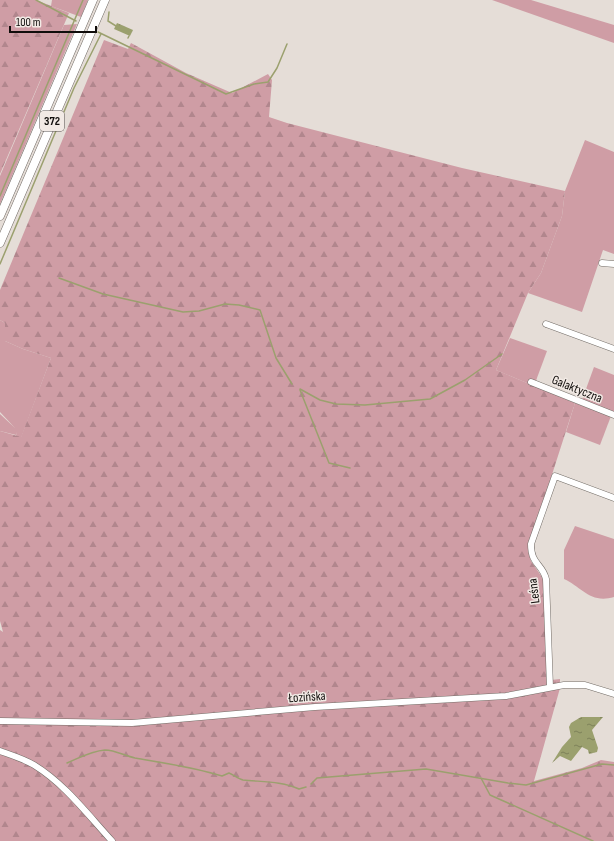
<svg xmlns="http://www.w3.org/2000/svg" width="614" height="841" viewBox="0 0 614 841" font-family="'Sofia Sans Condensed',sans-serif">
  <defs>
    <pattern id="forest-firs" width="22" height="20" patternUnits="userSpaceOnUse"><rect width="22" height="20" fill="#cf9da5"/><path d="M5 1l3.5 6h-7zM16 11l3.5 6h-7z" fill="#b1868d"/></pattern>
    <pattern id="water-ripples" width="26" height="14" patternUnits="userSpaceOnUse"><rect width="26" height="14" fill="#9ba06e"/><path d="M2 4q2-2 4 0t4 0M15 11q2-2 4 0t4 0" fill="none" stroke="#7d8159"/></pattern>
  </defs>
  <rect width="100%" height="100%" fill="#e5ddd7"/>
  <g fill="#cf9da5">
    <polygon points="52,0 88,0 81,17 51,6"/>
    <polygon points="492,0 531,0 614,25 614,43"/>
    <polygon points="77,24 0,204 0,176 64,25"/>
    <polygon points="585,140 614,152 614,254 603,250 582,312 528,293 541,273 562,216 565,191"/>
    <polygon points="0,320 5,323 5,341 23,349 51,358 21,438 16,436 17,432 16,435 0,431 0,414 15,428 0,412"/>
    <polygon points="510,338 547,351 534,386 496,370"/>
    <polygon points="594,367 614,375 614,412 582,400"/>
    <polygon points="575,403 611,416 600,445 566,432"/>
    <path d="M 575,526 L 614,539 L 614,597 C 590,604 582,587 564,579 L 564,550 Z"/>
  </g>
  <g fill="url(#forest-firs)">
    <polygon points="0,0 36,0 69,13 0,174"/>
    <polygon points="104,40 128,49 131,43 186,73 232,93 268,74 272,80 269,117 287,123 462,168 565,191 562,216 541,273 528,293 496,370 575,403 539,515 529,552 531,561 544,580 551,680 560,679 560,688 534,781 582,768 601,760 614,762 614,841 0,841 0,630 3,632 0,621 0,431 21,437 51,358 23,349 5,341 5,323 0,320 0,290"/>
  </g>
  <g fill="url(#water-ripples)">
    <polygon points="117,23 133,30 130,36 114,29"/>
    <polygon points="581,717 603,717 592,730 598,748 597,752 589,754 588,750 582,747 571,761 560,756 552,763 562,747 571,737 569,727 571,723"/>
  </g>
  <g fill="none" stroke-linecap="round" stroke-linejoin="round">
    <g stroke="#9ba06e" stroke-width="1.5">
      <polyline points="36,0 76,21"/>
      <polyline points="109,12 108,21 116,26"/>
      <polyline points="98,32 226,94 254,84 268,82 277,68 287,44"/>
      <polyline points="128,38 129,36"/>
      <polyline points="0,196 83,0"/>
      <polyline points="0,264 74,88 101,34"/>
      <polyline points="59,278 103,294 183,312 199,311 225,304 239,305 260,310 276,358 292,384"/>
      <polyline points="300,389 320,400 336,404 365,405 430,399 465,380 502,354"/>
      <polyline points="300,390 329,463 350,468"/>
      <path d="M 67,763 C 79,758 91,751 105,750 C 115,750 125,756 135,758 C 164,763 193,767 222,776 L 229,773 C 234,775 238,779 243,780 C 262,782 282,781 299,789 L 306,787"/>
      <polyline points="481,778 490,795 593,841"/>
      <polyline points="311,784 317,778 426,769 508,783 526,785 602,764 614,765"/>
    </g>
    <g stroke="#736d67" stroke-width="7">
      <g id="minor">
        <polyline points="602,263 614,264"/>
        <polyline points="546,324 614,349"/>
        <polyline points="531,382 614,415"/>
        <path d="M 550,687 L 546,579 C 542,563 531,565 531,544 L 555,476 L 614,498"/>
        <polyline points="0,721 132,723 315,707 506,696 564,685 585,685 614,694"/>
        <path d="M 0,751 C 11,755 24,759 34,765 C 65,784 88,815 112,841"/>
      </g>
    </g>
    <g stroke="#736d67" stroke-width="9">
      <g id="major">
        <polyline points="0,216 93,0"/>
        <polyline points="0,243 105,0"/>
      </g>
    </g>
    <use href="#minor" stroke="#fff" stroke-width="6"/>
    <use href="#major" stroke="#fff" stroke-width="8"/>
  </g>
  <g text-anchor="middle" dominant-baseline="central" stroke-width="3" stroke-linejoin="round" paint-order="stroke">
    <rect fill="#f2eae5" stroke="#544f4c" stroke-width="1" x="40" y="111" width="24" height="20" rx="3"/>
    <g font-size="12" font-weight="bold" fill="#100d0b">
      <text x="52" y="121">372</text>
    </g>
    <g font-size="13" fill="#100d0b" stroke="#f2eae5">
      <text transform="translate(577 389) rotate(22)">Galaktyczna</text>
      <text transform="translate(534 591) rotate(-97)">Leśna</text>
      <text transform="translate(307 697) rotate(-4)">Łozińska</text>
    </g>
  </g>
  <path d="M10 26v6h86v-6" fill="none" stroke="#100d0b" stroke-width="2"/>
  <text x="16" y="26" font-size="12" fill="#100d0b" stroke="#f2eae5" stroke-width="3" paint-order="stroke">100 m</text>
</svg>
